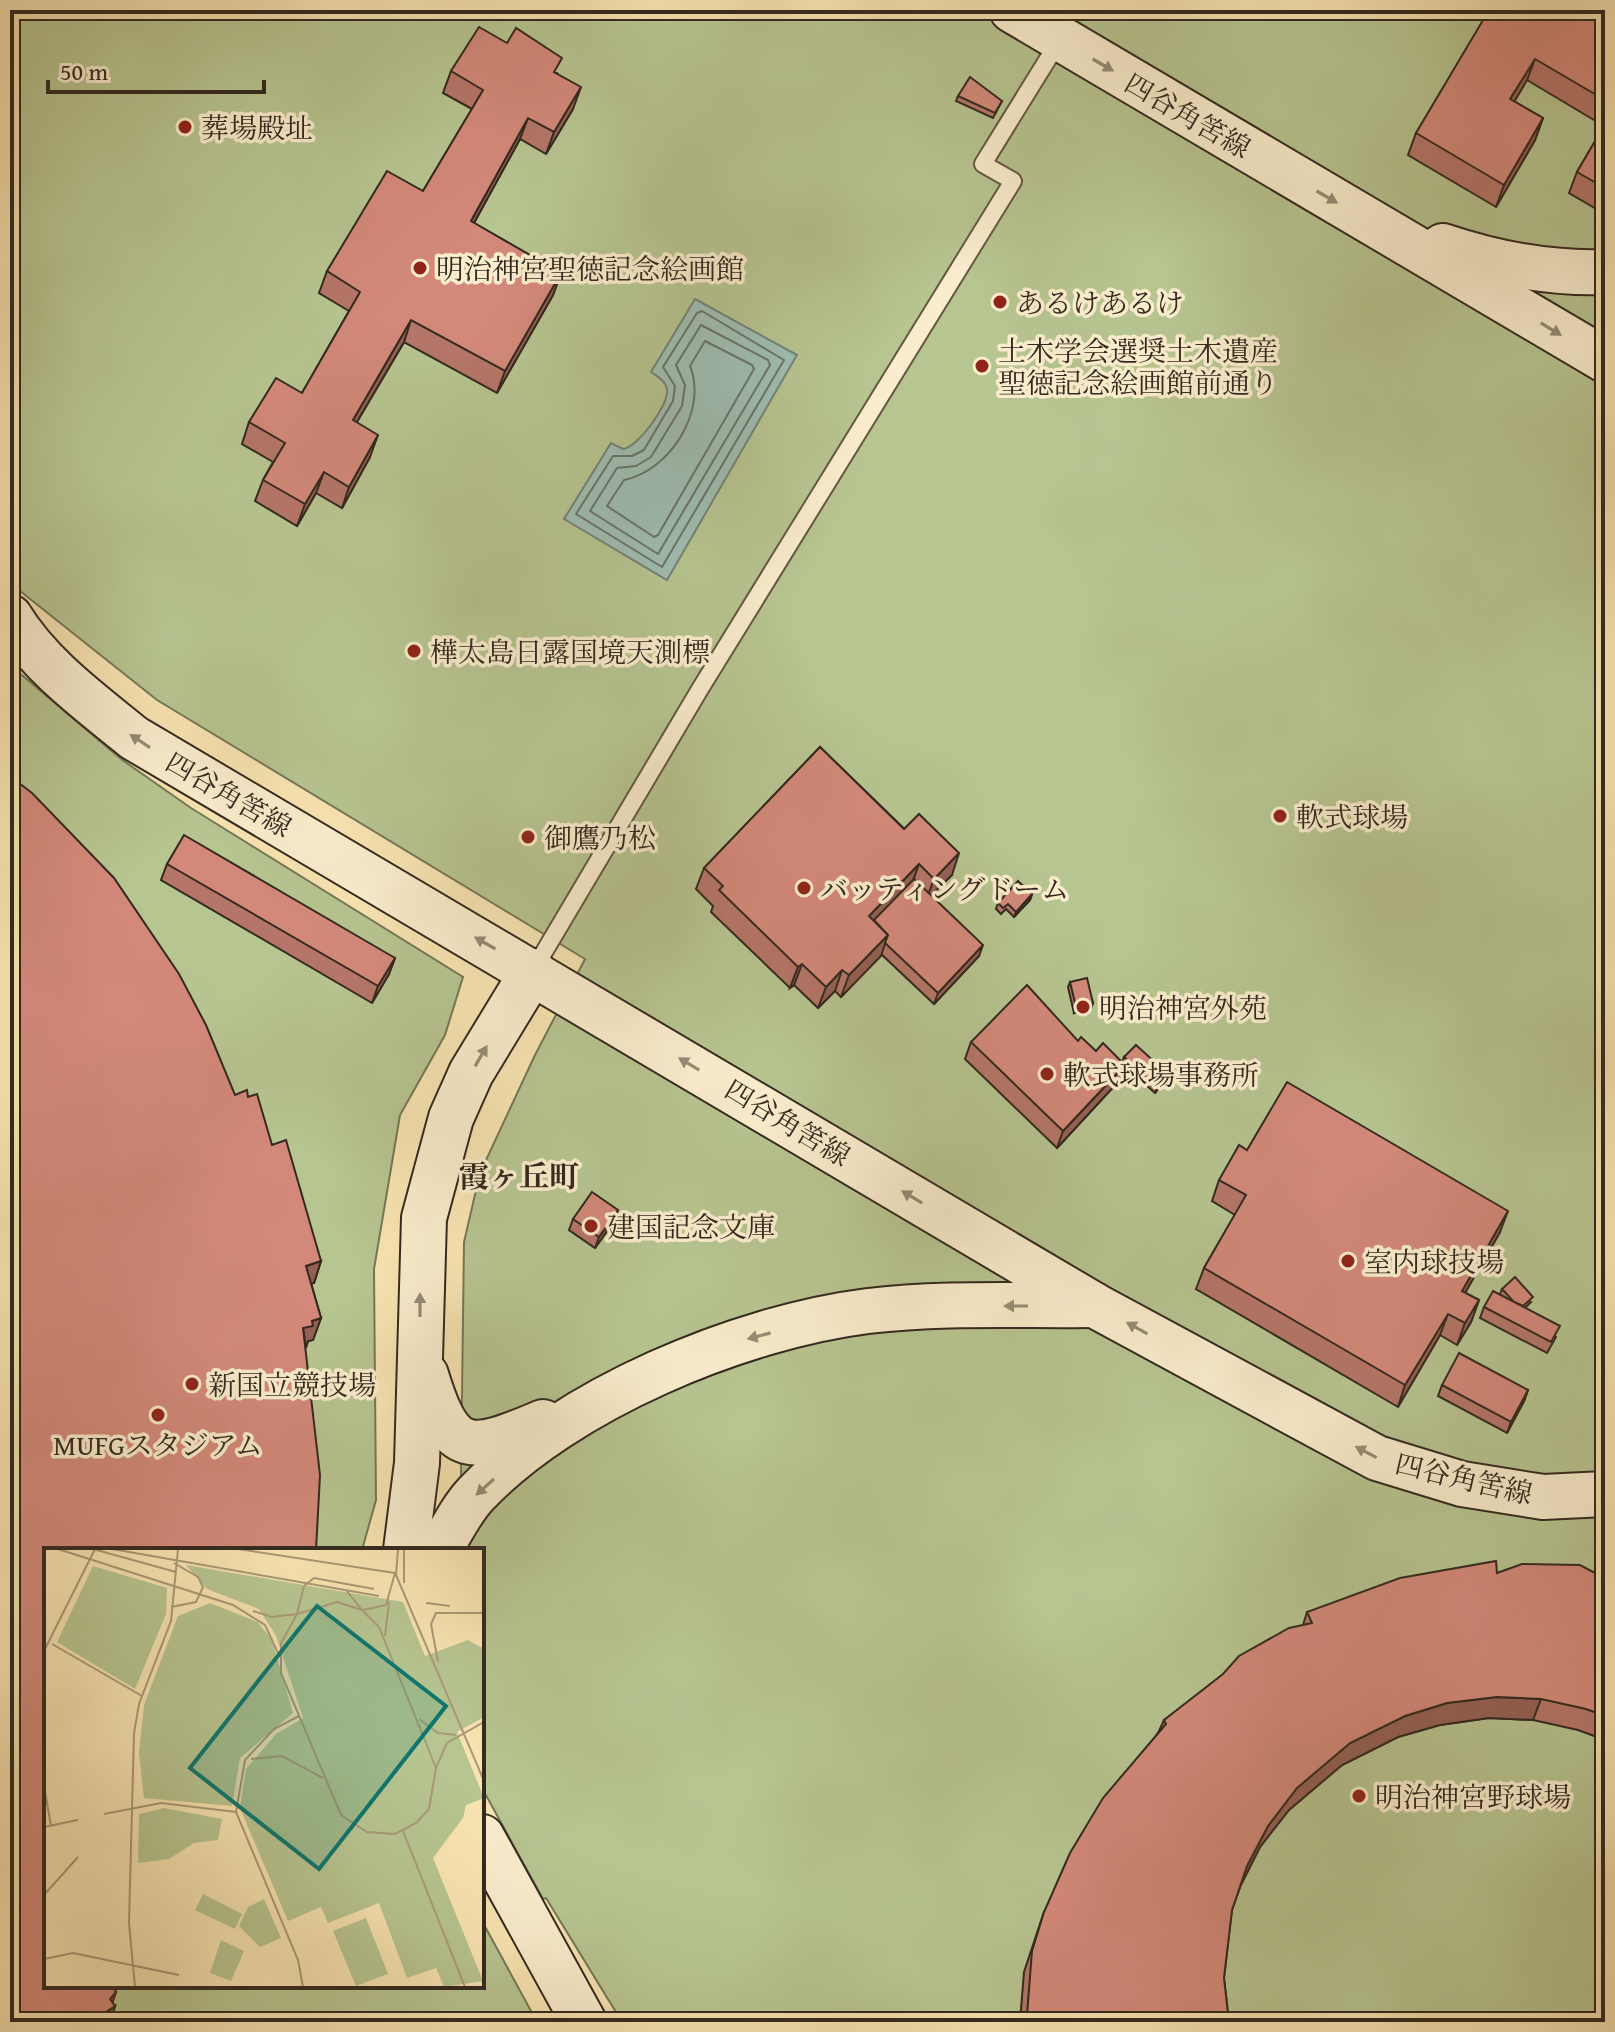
<svg xmlns="http://www.w3.org/2000/svg" width="1615" height="2032" viewBox="0 0 1615 2032" font-family="'Gentium Book Plus','Noto Serif JP',serif">
  <rect width="100%" height="100%" fill="#f8e4b2"/>
  <filter id="stains"><feTurbulence type="fractalNoise" baseFrequency=".0025" numOctaves="4"/><feColorMatrix values="0 0 0 0 .2 0 0 0 0 .09 0 0 0 0 .02 0 0 0 .5 -.17"/></filter>
  <radialGradient id="worn" r=".72"><stop offset=".6" stop-color="#630" stop-opacity="0"/><stop offset="1" stop-color="#630" stop-opacity=".3"/></radialGradient>
  <g fill="#b7c591" stroke="#757758" stroke-width="2">
    <polygon points="10,10 1605,10 1605,2022 622,2022 546,1898 543,1899 482,1788 482,1550 460,1550 464,1242 480,1173 535,1055 585,959 157,700 10,583"/>
    <polygon points="10,665 121,759 191,808 463,977 445,1035 400,1115 374,1269 376,1500 362,1550 46,1550 46,1986 482,1986 482,1921 537,2022 10,2022"/>
  </g>
  <path fill="#9fbeb3" stroke="#748278" stroke-width="2" d="M 695,299 L 797,355 L 667,580 L 564,519 L 611,443 L 623,449 C 637,448 669,405 667,390 C 666,381 658,377 651,372 Z"/>
  <g fill="none" stroke-linecap="round" stroke-linejoin="round">
    <g stroke="#697469" stroke-width="2">
      <polygon points="702,311 784,360 662,567 576,514 613,456 632,456 644,450 673,401 675,386 663,367 697,313"/>
      <polygon points="701,325 768,360 770,365 658,554 590,511 617,468 636,466 651,457 682,406 685,385 676,365"/>
      <path d="M 705,341 L 752,365 L 754,369 L 658,535 L 654,537 L 607,506 L 624,480 C 670,471 708,410 690,366 Z"/>
    </g>
    <g stroke="#645844" stroke-width="20">
      <polyline id="lane" points="534,969 700,689 1013,181 983,164 1059,41"/>
    </g>
    <g stroke="#33291f" stroke-width="48">
      <g id="secondary">
        <polyline points="1012,10 1605,360"/>
        <path d="M 1443,246 C 1497,264 1549,274 1605,272"/>
        <path d="M 10,617 C 40,666 90,702 134,738 L 1094,1305 L 1377,1458 L 1462,1484 L 1543,1497 L 1605,1494"/>
        <path d="M 426,1375 C 451,1458 470,1453 543,1422"/>
        <polyline points="406,1550 417,1463 424,1218 451,1118 471,1073 533,971"/>
        <path d="M 440,1550 C 451,1531 461,1510 476,1494 C 566,1399 740,1327 868,1311 C 943,1302 1019,1306 1094,1305"/>
        <polyline points="482,1837 584,2022"/>
      </g>
    </g>
    <use href="#lane" stroke="#faedcd" stroke-width="16"/>
    <use href="#secondary" stroke="#faedcd" stroke-width="44"/>
  </g>
  <g fill="#b57669" stroke="#33291f" stroke-width="2">
    <polygon points="1605,13 1605,214 1569,193 1577,172 1604,126 1527,80 1514,101 1543,118 1535,140 1496,207 1408,155 1416,133"/>
    <polygon points="451,71 557,73 573,109 546,154 520,139 474,223 561,273 553,295 497,393 404,342 357,422 370,457 342,508 316,493 297,526 255,501 263,480 273,462 242,444 249,422 302,393 349,311 319,293 327,271 423,191 472,109 443,93"/>
    <polygon points="958,96 1002,101 993,118 956,101"/>
    <polygon points="820,747 952,875 931,895 979,956 934,1004 881,954 841,997 835,991 818,1008 794,985 790,988 711,912 713,906 696,889 704,868"/>
    <polygon points="10,776 235,1095 248,1097 272,1145 321,1261 314,1283 311,1283 321,1318 313,1340 308,1341 46,1986 116,1992 112,2002 115,2006 110,2022 10,2022"/>
    <polygon points="167,864 395,958 389,974 372,1003 161,880"/>
    <polygon points="1032,894 1030,900 1014,917 1006,909 1001,914 996,909 998,903"/>
    <polygon points="1070,982 1093,1003 1091,1009 1074,1013 1068,987"/>
    <polygon points="1078,1041 1096,1051 1122,1062 1124,1057 1165,1080 1155,1093 1125,1066 1119,1081 1057,1148 965,1059 971,1042"/>
    <polygon points="1247,1150 1500,1232 1465,1293 1479,1300 1471,1322 1457,1345 1440,1335 1398,1407 1196,1289 1204,1268 1235,1215 1212,1201 1219,1180"/>
    <polygon points="573,1219 614,1221 595,1248 569,1230"/>
    <polygon points="1502,1289 1531,1302 1525,1308 1556,1337 1547,1353 1480,1318 1484,1307 1500,1294"/>
    <polygon points="1442,1385 1528,1390 1524,1401 1507,1433 1438,1396"/>
    <polygon points="1497,1573 1597,1574 1605,1575 1605,1740 1578,1730 1533,1720 1489,1718 1440,1725 1398,1737 1342,1765 1289,1810 1260,1847 1241,1885 1232,1910 1224,1978 1229,2022 1020,2022 1024,1972 1044,1912 1159,1731 1164,1720 1303,1625 1307,1612"/>
  </g>
  <g fill="#946055" stroke="#33291f" stroke-width="2">
    <polygon points="1535,59 1527,80 1503,121 1510,99"/>
    <polygon points="581,87 573,109 546,154 554,132"/>
    <polygon points="528,118 520,139 463,243 471,221"/>
    <polygon points="1543,118 1535,140 1496,207 1504,185"/>
    <polygon points="561,273 553,295 497,393 505,371"/>
    <polygon points="411,320 404,342 345,442 353,420"/>
    <polygon points="378,435 370,457 342,508 349,487"/>
    <polygon points="324,472 316,493 297,526 305,504"/>
    <polygon points="959,853 952,875 926,900 934,879"/>
    <polygon points="919,864 911,886 870,929 869,916"/>
    <polygon points="1032,894 1030,900 1014,917 1016,912"/>
    <polygon points="888,935 881,956 841,997 849,975"/>
    <polygon points="983,945 979,956 934,1004 938,993"/>
    <polygon points="395,958 389,974 372,1003 378,986"/>
    <polygon points="802,964 794,985 790,988 798,967"/>
    <polygon points="842,970 835,991 818,1008 826,987"/>
    <polygon points="1093,1003 1091,1009 1074,1013 1076,1007"/>
    <polygon points="1125,1065 1119,1081 1057,1148 1063,1131"/>
    <polygon points="1168,1074 1165,1080 1155,1093 1157,1088"/>
    <polygon points="618,1210 614,1221 595,1248 599,1237"/>
    <polygon points="1508,1211 1500,1232 1454,1312 1462,1291"/>
    <polygon points="321,1261 314,1283 299,1288 306,1266"/>
    <polygon points="1479,1300 1471,1322 1457,1345 1465,1323"/>
    <polygon points="1448,1314 1440,1335 1398,1407 1405,1385"/>
    <polygon points="321,1318 313,1340 308,1341 306,1348 303,1328 312,1321"/>
    <polygon points="1528,1390 1524,1401 1507,1433 1511,1422"/>
    <polygon points="1497,1697 1541,1699 1533,1720 1489,1718 1440,1725 1398,1737 1342,1765 1289,1810 1260,1847 1239,1888 1247,1866 1268,1826 1297,1788 1350,1743 1405,1716 1447,1703"/>
    <polygon points="116,1992 110,2010 115,2006 110,2022 90,2022"/>
  </g>
  <g fill="#d3897a" stroke="#33291f" stroke-width="2">
    <polygon points="1489,10 1599,10 1605,13 1605,100 1535,59 1510,99 1543,118 1504,185 1416,133"/>
    <polygon points="479,27 507,43 516,28 562,58 554,72 581,87 554,132 528,118 471,221 561,273 505,371 411,320 353,420 378,435 349,487 324,472 305,504 263,480 285,443 249,422 276,378 302,393 360,292 327,271 387,171 423,191 483,90 451,71"/>
    <polygon points="970,77 1002,101 995,113 958,96"/>
    <polygon points="1605,124 1605,188 1577,172"/>
    <polygon points="820,747 904,829 919,814 959,853 934,879 919,864 869,916 888,935 849,975 842,970 826,987 802,964 798,967 719,890 723,886 704,868"/>
    <polygon points="10,776 32,793 114,878 179,974 206,1025 235,1095 247,1090 248,1097 257,1094 272,1145 286,1140 321,1261 306,1266 321,1318 312,1321 313,1326 303,1328 320,1475 316,1550 46,1550 46,1986 112,1986 116,1992 110,1999 115,2006 90,2022 10,2022 10,1561 17,1526 15,1494 10,1465"/>
    <polygon points="184,835 395,958 378,986 167,864"/>
    <polygon points="914,879 983,945 938,993 885,943 888,935 874,920"/>
    <polygon points="1018,881 1032,894 1016,912 1008,904 1003,908 998,903"/>
    <polygon points="1087,978 1093,1003 1076,1007 1070,982"/>
    <polygon points="1027,985 1078,1041 1081,1037 1096,1051 1103,1043 1125,1065 1063,1131 971,1042"/>
    <polygon points="1136,1045 1168,1074 1157,1088 1124,1057"/>
    <polygon points="1287,1082 1508,1211 1462,1291 1479,1300 1465,1323 1448,1314 1405,1385 1204,1268 1246,1195 1219,1180 1239,1145 1247,1150"/>
    <polygon points="592,1192 618,1210 599,1237 573,1219"/>
    <polygon points="1515,1277 1533,1297 1523,1306 1514,1302 1502,1289"/>
    <polygon points="1493,1291 1560,1326 1551,1342 1484,1307"/>
    <polygon points="1459,1353 1528,1390 1511,1422 1442,1385"/>
    <polygon points="1496,1561 1497,1573 1522,1564 1580,1565 1597,1574 1605,1575 1605,1716 1586,1709 1541,1699 1497,1697 1447,1703 1405,1716 1350,1743 1297,1788 1268,1826 1247,1866 1232,1910 1224,1978 1229,2022 1028,2022 1027,2015 1032,1951 1044,1912 1070,1853 1103,1798 1166,1724 1164,1720 1223,1674 1239,1656 1289,1628 1312,1623 1307,1612 1400,1578"/>
  </g>
  <defs><path id="oneway-solid" d="M-6-.8H1V-3.2L6.5 0L1 3.2V.8H-6Z" transform="scale(2)"/></defs>
  <g fill="#968b76">
    <use href="#oneway-solid" transform="translate(1103 65) rotate(30)"/>
    <use href="#oneway-solid" transform="translate(1327 197) rotate(30)"/>
    <use href="#oneway-solid" transform="translate(1551 329) rotate(31)"/>
    <use href="#oneway-solid" transform="translate(140 741) rotate(-147)"/>
    <use href="#oneway-solid" transform="translate(485 943) rotate(-150)"/>
    <use href="#oneway-solid" transform="translate(481 1056) rotate(-60)"/>
    <use href="#oneway-solid" transform="translate(689 1064) rotate(-149)"/>
    <use href="#oneway-solid" transform="translate(912 1197) rotate(-149)"/>
    <use href="#oneway-solid" transform="translate(420 1305) rotate(-90)"/>
    <use href="#oneway-solid" transform="translate(1016 1306) rotate(180)"/>
    <use href="#oneway-solid" transform="translate(1137 1328) rotate(-151)"/>
    <use href="#oneway-solid" transform="translate(759 1336) rotate(165)"/>
    <use href="#oneway-solid" transform="translate(1366 1452) rotate(-152)"/>
    <use href="#oneway-solid" transform="translate(485 1487) rotate(138)"/>
  </g>
  <g fill="#8f2418" stroke="#faedcd" stroke-width="3">
    <circle cx="185" cy="127" r="8"/>
    <circle cx="420" cy="268" r="8"/>
    <circle cx="1000" cy="302" r="8"/>
    <circle cx="982" cy="366" r="8"/>
    <circle cx="414" cy="651" r="8"/>
    <circle cx="1280" cy="816" r="8"/>
    <circle cx="528" cy="837" r="8"/>
    <circle cx="804" cy="888" r="8"/>
    <circle cx="1083" cy="1007" r="8"/>
    <circle cx="1047" cy="1074" r="8"/>
    <circle cx="591" cy="1226" r="8"/>
    <circle cx="1348" cy="1261" r="8"/>
    <circle cx="192" cy="1384" r="8"/>
    <circle cx="158" cy="1415" r="8"/>
    <circle cx="1359" cy="1796" r="8"/>
  </g>
  <g text-anchor="middle" dominant-baseline="central" stroke-width="7" stroke-linejoin="round" paint-order="stroke">
    <g font-size="28" fill="#33291f" stroke="#faedcd">
      <text transform="translate(1188 115) rotate(30)">四谷角筈線</text>
      <text transform="translate(229 794) rotate(30)">四谷角筈線</text>
      <text transform="translate(788 1122) rotate(31)">四谷角筈線</text>
      <text transform="translate(1464 1478) rotate(13)">四谷角筈線</text>
    </g>
    <g font-size="28" fill="#33291f" stroke="#faedcd" text-anchor="start">
      <text x="201" y="127">葬場殿址</text>
      <text x="436" y="268">明治神宮聖徳記念絵画館</text>
      <text x="1016" y="302">あるけあるけ</text>
      <text x="998" y="350">土木学会選奨土木遺産<tspan x="998" dy="32">聖徳記念絵画館前通り</tspan></text>
      <text x="430" y="651">樺太島日露国境天測標</text>
      <text x="1296" y="816">軟式球場</text>
      <text x="544" y="837">御鷹乃松</text>
      <text x="820" y="888">バッティングドーム</text>
      <text x="1099" y="1007">明治神宮外苑</text>
      <text x="1063" y="1074">軟式球場事務所</text>
      <text x="607" y="1226">建国記念文庫</text>
      <text x="1364" y="1261">室内球技場</text>
      <text x="208" y="1384">新国立競技場</text>
      <text x="158" y="1444" text-anchor="middle">MUFGスタジアム</text>
      <text x="1375" y="1796">明治神宮野球場</text>
    </g>
    <g font-size="30" font-weight="bold" fill="#33291f" stroke="#faedcd">
      <text x="519" y="1176">霞ヶ丘町</text>
    </g>
  </g>
  <g transform="translate(44 1548)">
    <rect width="440" height="440" fill="#f8e4b2"/>
    <path d="M 142,17 L 359,54 L 381,108 L 424,92 L 440,101 L 440,169 L 413,184 L 440,250 L 422,257 L 419,270 L 389,310 L 439,433 L 400,439 L 392,420 L 363,430 L 335,355 L 284,375 L 277,359 L 244,373 L 196,260 L 202,221 L 232,186 L 259,170 L 232,88 L 215,61 L 163,41 ZM 49,18 L 123,40 L 122,66 L 91,141 L 13,94 ZM 166,55 L 214,74 L 228,92 L 249,165 L 196,210 L 188,258 L 100,250 L 95,205 L 100,157 L 134,68 ZM 120,260 L 178,271 L 174,292 L 150,295 L 125,311 L 94,315 L 95,266 ZM 159,346 L 198,366 L 191,381 L 151,362 ZM 220,351 L 237,390 L 216,399 L 195,378 L 204,359 ZM 322,370 L 344,426 L 312,438 L 289,383 ZM 177,392 L 200,403 L 187,433 L 166,425 Z" fill="#b7c591"/>
    <path fill="none" stroke="#a99977" stroke-width="2" d="M 14,1 L 189,57 L 221,77 L 234,105M 49,1 L 132,24M 68,1 L 335,48M 194,1 L 351,25M 354,1 L 352,27 L 440,233M 360,1 L 360,35M 302,42 L 318,62M 293,54 L 318,62 L 335,79 L 392,220 L 385,261 L 372,275 L 351,286 L 323,284 L 297,267 L 237,125 L 237,95 L 253,66 ZM 382,55 L 406,58M 127,59 L 152,54 L 159,39 L 154,29 L 130,15M 319,62 L 342,57 L 351,25M 209,63 L 228,69 L 253,66M 253,66 L 260,38 L 270,30 L 330,41M 341,88 L 345,54M 8,96 L 98,148M 0,103 L 51,1M 394,114 L 387,76 L 392,65 L 440,65M 255,168 L 230,181 L 201,212 L 192,264 L 254,412 L 259,439M 375,171 L 394,185 L 412,187M 207,211 L 238,208 L 279,230M 392,220 L 403,195 L 440,174M 0,238 L 7,278M 60,266 L 117,255 L 192,264M 0,279 L 34,272M 359,283 L 421,439M 0,347 L 34,309M 0,411 L 29,405 L 135,427M 91,439 L 85,375 L 90,185 L 95,156 L 127,73 L 134,1"/>
    <path fill="#0f766e" fill-opacity="0.15" stroke="#0f766e" stroke-width="4" d="M 273,58 L 402,158 L 275,321 L 146,220 Z"/>
    <rect width="440" height="440" fill="none" stroke="#33291f" stroke-width="4"/>
  </g>
  <rect width="1615" height="2032" fill="none" stroke="#f8e4b2" stroke-width="40"/>
  <rect x="12" y="12" width="1591" height="2008" fill="none" stroke="#33291f" stroke-width="4"/>
  <rect x="20" y="20" width="1575" height="1992" fill="none" stroke="#33291f" stroke-width="2"/>
  <path d="M48 80v12h216v-12" fill="none" stroke="#33291f" stroke-width="4"/>
  <text x="60" y="80" font-size="24" fill="#33291f" stroke="#faedcd" stroke-width="6" paint-order="stroke">50 m</text>
  <rect width="100%" height="100%" filter="url(#stains)"/>
  <rect width="100%" height="100%" fill="url(#worn)"/>
</svg>
